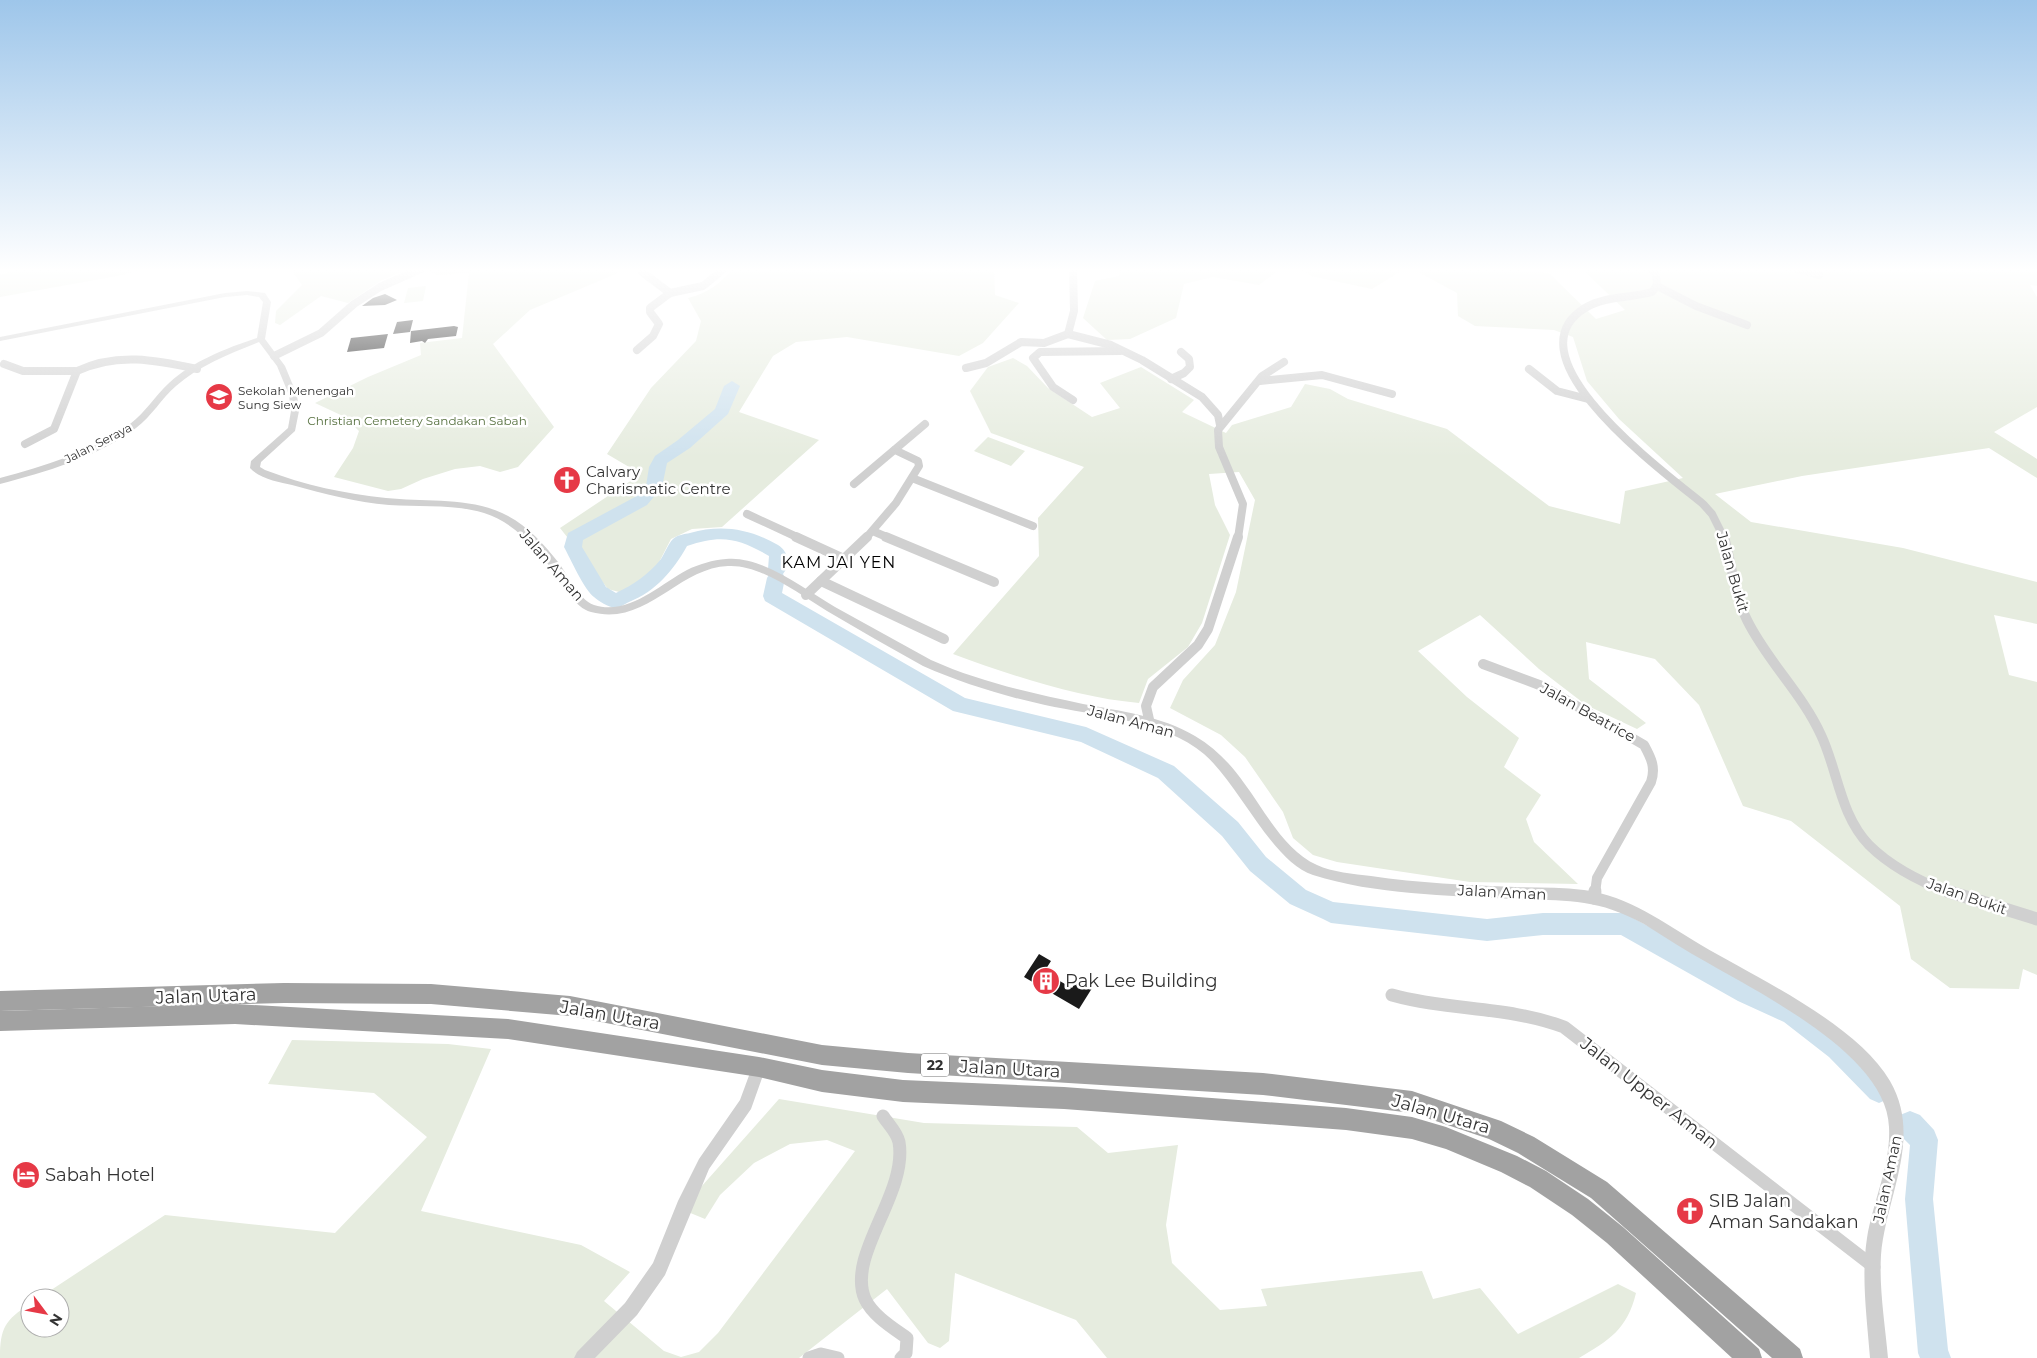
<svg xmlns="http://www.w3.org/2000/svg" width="2037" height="1358" viewBox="0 0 2037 1358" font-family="Montserrat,sans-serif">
  <rect width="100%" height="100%" fill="#fff"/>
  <g fill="#e6ecdf">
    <polygon points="13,268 143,268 123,275 0,297 0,275 9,272"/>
    <polygon points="281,268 412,268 382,280 348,303 321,296 280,325 275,323 276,311 302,285 293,272"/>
    <polygon points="437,268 621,268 618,273 530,310 493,344 554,427 518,467 500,472 480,466 455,469 423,479 401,489 388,491 334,477 353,448 359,431 345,417 315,403 368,377 421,355 420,343 462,338 469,273 437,275 429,271"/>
    <path d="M 733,268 L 994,268 L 995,295 L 1019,303 L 983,343 L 959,356 L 847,337 L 796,342 L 773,356 L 739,412 L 819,440 L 722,527 L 692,529 L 671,539 L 655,570 L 634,588 L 619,592 L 608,589 L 560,528 L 641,474 L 607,454 L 651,388 L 696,341 L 701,321 L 688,298 C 708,293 720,284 733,268 Z"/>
    <polygon points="1120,268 1281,268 1259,285 1213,277 1184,284 1176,318 1130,339 1107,340 1083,318 1095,281 1119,276"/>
    <polygon points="1299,268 1406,268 1372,289 1311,276"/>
    <path d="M 1411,268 L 1503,268 L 1549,273 L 1596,319 L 1625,310 L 1581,268 L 2037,268 L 2037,286 L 2030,285 L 2037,297 L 2037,407 L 1994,432 L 2037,459 L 2037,478 L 1989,448 L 1802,476 L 1715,494 L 1751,522 L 1903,548 L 2037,582 L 2037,624 L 1994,615 L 2009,675 L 2037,682 L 2037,975 L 2023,969 L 2019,989 L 1950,988 L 1911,959 L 1900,906 L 1791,821 L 1743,806 L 1699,705 L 1655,659 L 1586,642 L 1589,679 L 1646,723 L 1637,729 L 1586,705 L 1539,669 L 1480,615 L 1418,651 L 1467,697 L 1519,738 L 1504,767 L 1541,795 L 1526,819 L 1534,842 L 1578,884 L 1470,882 L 1337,862 L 1313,855 L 1293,838 L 1283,812 L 1245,757 L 1221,735 L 1170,708 L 1183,680 L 1215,645 L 1236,592 L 1255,500 L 1239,472 L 1209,474 L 1215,505 L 1230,535 L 1202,623 L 1188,647 L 1148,679 L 1139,703 C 1079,698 1010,675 953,654 L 1039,556 L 1038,518 L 1084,467 L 991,433 L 970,391 L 988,367 L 1013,358 L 1027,366 L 1048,388 L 1092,417 L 1120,408 L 1100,383 L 1141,367 L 1194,400 L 1182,412 L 1226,433 L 1232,425 L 1291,407 L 1305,384 L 1330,389 L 1348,399 L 1447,429 L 1549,506 L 1620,524 L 1625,491 L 1683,478 L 1619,419 L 1587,381 L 1573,337 L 1554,330 L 1475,326 L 1458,316 L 1457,293 Z"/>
    <polygon points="426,286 423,301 404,303 408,288"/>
    <polygon points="988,437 1025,451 1011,466 974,451"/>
    <path d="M 292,1040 L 448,1044 L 491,1049 L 421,1211 L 581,1245 L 630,1272 L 604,1301 L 664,1351 L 681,1357 L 699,1352 L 718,1333 L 855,1151 L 827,1140 L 790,1144 L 754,1163 L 720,1195 L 705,1219 L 688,1212 L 701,1187 L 779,1099 L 924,1123 L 1077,1127 L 1108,1153 L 1178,1145 L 1166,1225 L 1172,1263 L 1220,1310 L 1267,1306 L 1261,1289 L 1422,1271 L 1433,1299 L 1480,1288 L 1518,1334 L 1618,1284 L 1636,1293 C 1627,1330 1609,1340 1579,1358 L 1107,1358 L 1076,1320 L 955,1273 L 949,1341 L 940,1348 L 928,1343 L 887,1289 L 799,1358 L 0,1358 C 0,1328 5,1320 30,1304 L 30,1328 L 60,1328 L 60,1298 L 39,1298 L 165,1215 L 335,1233 L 427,1137 L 374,1093 L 268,1084 Z"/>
  </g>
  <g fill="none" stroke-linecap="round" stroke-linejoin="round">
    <g fill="#cfe2ee" fill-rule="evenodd">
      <path d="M 732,381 L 740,386 L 728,414 L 690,448 L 667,463 L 662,487 L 647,505 L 583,540 L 582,547 L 606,587 L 616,593 C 633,585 649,574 661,559 C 665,553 668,544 673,539 C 677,535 685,534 690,533 C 722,524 750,529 778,545 C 788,551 791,564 783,574 L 785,578 L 782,593 L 965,698 L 1086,727 L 1174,766 L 1238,822 L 1266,857 L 1306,890 L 1333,902 L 1487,919 L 1543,913 L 1624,913 L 1756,985 L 1802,1004 L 1847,1039 L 1888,1081 L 1892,1090 L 1888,1099 L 1879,1103 L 1870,1099 L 1829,1057 L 1784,1022 L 1738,1001 L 1621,935 L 1543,935 L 1487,941 L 1331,923 L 1323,919 L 1290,904 L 1250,871 L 1222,836 L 1158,778 L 1081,742 L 953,711 L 765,601 L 763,596 L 767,578 L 770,573 L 768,569 L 769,556 C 739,538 721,534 687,546 C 673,571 656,591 629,602 C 625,604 619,608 615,608 C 609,607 598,601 594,597 C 585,591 570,558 564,547 L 568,533 L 635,497 L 646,486 L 649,467 L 655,456 L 678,440 L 715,409 L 724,386 Z"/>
      <polygon points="1910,1111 1920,1115 1934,1130 1938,1140 1933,1199 1948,1350 1951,1358 1920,1358 1918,1353 1905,1199 1910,1145 1900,1135 1896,1125 1900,1115"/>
    </g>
  </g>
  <g fill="#1a1a1a">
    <polygon points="385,294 397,300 385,305 362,306 373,298"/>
    <polygon points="413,320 410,332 393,334 397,322"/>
    <polygon points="454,326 458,327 456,336 428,339 425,343 422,341 410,343 411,331"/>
    <polygon points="388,334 384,348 347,352 351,338"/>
    <polygon points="1039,954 1051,961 1044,972 1072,988 1079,977 1094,985 1079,1009 1024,977"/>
  </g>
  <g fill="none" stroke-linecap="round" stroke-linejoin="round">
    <g stroke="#d0d0d0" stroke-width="8">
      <path d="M 1651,268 C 1657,276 1660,284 1652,292 C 1631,298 1604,296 1585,308 C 1505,357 1668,475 1703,504 L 1712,514 L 1724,538"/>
      <polyline points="1792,268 1819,275"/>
      <polyline points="642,272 670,293 703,286 725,268"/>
      <polyline points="1657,286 1696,306 1747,325"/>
      <polyline points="1068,334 1111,345 1142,360 1202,397 1218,415 1220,425"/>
      <polyline points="637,350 653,336 659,324 650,312 650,308 670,293"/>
      <polyline points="274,356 321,333 354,304 380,287 423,268"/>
      <polyline points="4,364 23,371 77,371"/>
      <polyline points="966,368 986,363 1021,342 1044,343 1068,334 1074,311 1073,268"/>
      <polyline points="1529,369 1557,391 1588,399"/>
      <polyline points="1171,379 1184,373 1190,367 1189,359 1181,352"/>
      <polyline points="1260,381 1322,375 1392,394"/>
      <polyline points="1073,400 1053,387 1033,358 1040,352 1120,351"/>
      <path d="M 25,444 L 54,429 L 77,371 C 117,352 156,360 197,369"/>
      <polyline points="912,478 1033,526"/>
      <polyline points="854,484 925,424"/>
      <polyline points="747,514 799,538"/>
      <polyline points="875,532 889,538"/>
      <polyline points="866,538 896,503 919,466 918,461 895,450"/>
      <polyline points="1238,538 1243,504 1219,447 1218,430 1262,376 1284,362"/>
    </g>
    <g stroke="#d0d0d0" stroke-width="10">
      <polyline points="796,537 844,559"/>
      <polyline points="886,537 994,582"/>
      <path d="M 1724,537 C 1732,565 1734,594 1747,620 C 1767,661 1802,693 1821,735 C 1838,771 1840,815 1869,845 C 1891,867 1921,882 1950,893"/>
      <polyline points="821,581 944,639"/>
      <polyline points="806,595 867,537"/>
      <path d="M 1483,664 L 1542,686 L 1644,745 C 1651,758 1656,767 1651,782 L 1597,878 L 1595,893"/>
      <polyline points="1150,724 1146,706 1153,687 1198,645 1208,629 1238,537"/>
    </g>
    <g stroke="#d0d0d0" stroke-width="13">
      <polyline points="1947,891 2037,919"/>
      <polyline points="1594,898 1595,891"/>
      <path d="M 1392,995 C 1449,1011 1508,1006 1564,1027 L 1874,1267"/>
      <path d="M 883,1116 C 888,1124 897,1132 899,1142 C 908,1194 846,1255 865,1299 C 873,1316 893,1328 907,1338 L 906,1353 L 901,1358"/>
      <polyline points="809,1358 821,1354 838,1358"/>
    </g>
    <g fill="#d0d0d0" fill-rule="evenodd">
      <path d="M 247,291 L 265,293 L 271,302 L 265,339 L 285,366 L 297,395 L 299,411 L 295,431 L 261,462 L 260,467 L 265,470 C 304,485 346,494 386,498 C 424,502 467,497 502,513 C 525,523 543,543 558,562 C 568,575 578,599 594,605 C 628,616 659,585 687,570 C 699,564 713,560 726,559 C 762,555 806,590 835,607 C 867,625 899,642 931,660 C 980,682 1031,693 1083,704 C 1120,711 1162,716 1195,736 C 1215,748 1231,764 1244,783 C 1265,811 1284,850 1317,865 C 1332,872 1354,874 1371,876 C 1418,883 1467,885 1515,887 C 1538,888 1561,887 1584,890 C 1629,896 1664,923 1701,945 C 1757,978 1857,1024 1890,1081 C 1923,1138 1886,1196 1881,1255 C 1879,1289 1885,1324 1888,1358 L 1870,1358 C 1867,1318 1861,1277 1867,1238 C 1873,1201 1891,1165 1889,1127 C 1887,1056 1763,995 1708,963 C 1686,951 1665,937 1644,924 C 1595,897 1565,901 1512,899 C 1446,895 1376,895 1313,875 C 1272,862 1239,784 1204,754 C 1164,720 1095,716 1045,705 C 1003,696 962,683 923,666 C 891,648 859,630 827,611 C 800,595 761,564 728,566 C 677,568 647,627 591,612 C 574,607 567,589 558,577 C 538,551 516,523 484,513 C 454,504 420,507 389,505 C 356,502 324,494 292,485 C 279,482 260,479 250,468 L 251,461 L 288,428 L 291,411 L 289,395 L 277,366 L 259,342 C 231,353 198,366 176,386 C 161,399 152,416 136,428 C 97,457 46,472 0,484 L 0,478 C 44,466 92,452 130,424 C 145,413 155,396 169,383 C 193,361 227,348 257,338 L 263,302 L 259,297 L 247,295 L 225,297 L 0,341 L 0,337 L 225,293 Z"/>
      <polygon points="759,1060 764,1062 766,1067 751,1109 709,1169 665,1275 637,1315 595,1358 574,1358 577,1352 625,1303 653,1263 678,1201 699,1159 740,1100 754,1062"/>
    </g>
    <g fill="#a2a2a2" fill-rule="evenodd">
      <polygon points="284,983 431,984 570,996 822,1045 908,1053 1263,1073 1412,1091 1501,1121 1534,1137 1607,1182 1800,1349 1803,1358 1772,1358 1591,1198 1518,1153 1489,1139 1412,1113 1263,1095 908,1073 822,1065 570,1016 431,1004 284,1003 0,1011 0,991"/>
      <polygon points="235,1004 508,1019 759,1057 822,1070 903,1080 1064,1087 1346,1108 1412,1117 1446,1127 1517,1156 1546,1171 1588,1199 1623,1227 1759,1349 1762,1358 1732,1358 1607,1243 1572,1215 1530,1187 1501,1172 1446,1149 1412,1139 1346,1130 1064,1109 903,1102 822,1092 759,1077 508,1039 235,1024 0,1031 0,1011"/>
    </g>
  </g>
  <linearGradient id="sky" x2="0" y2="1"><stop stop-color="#9ec6ea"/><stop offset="0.59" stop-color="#fff"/><stop offset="1" stop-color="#fff" stop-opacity="0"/></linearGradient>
  <rect width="2037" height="458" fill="url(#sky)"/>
  <defs>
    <g id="school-disc" transform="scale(1.4375)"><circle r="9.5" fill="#e63946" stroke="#fff"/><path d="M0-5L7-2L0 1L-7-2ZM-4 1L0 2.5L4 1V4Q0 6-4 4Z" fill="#fff"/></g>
    <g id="church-disc" transform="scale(1.4375)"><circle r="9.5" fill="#e63946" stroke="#fff"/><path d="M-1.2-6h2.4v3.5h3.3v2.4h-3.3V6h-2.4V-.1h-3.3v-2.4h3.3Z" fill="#fff"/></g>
    <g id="building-disc" transform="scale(1.4375)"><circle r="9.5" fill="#e63946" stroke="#fff"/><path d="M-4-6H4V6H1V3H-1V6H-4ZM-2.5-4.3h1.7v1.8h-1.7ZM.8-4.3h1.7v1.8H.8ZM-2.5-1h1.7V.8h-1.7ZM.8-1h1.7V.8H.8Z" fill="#fff"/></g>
    <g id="hotel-disc" transform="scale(1.4375)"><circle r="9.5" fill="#e63946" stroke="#fff"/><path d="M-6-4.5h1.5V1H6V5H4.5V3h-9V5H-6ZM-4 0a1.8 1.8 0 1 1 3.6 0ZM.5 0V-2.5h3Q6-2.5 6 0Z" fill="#fff"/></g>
  </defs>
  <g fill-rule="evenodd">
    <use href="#school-disc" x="219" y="397"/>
    <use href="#church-disc" x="567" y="480"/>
    <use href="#building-disc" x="1046" y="981"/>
    <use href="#hotel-disc" x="26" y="1175"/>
    <use href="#church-disc" x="1690" y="1211"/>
  </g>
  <g text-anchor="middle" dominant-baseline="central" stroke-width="5" stroke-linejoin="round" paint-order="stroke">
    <g font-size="12" fill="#333" stroke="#fff" text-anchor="start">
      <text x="238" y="390">Sekolah Menengah<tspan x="238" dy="14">Sung Siew</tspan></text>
    </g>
    <g font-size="12" fill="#56703f" stroke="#fff">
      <text x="417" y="420">Christian Cemetery Sandakan Sabah</text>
    </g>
    <g font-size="12" fill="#333" stroke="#fff">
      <text transform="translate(98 443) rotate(-27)">Jalan Seraya</text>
    </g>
    <rect fill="#fff" stroke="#707070" stroke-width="1" x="921" y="1053.5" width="28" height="23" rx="4"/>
    <g font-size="14" font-weight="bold" fill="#333">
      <text x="935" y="1065">22</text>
    </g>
    <g font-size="15" fill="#333" stroke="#fff" text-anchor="start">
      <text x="586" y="471">Calvary<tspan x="586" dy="17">Charismatic Centre</tspan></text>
    </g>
    <g font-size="15" fill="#333" stroke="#fff">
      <text transform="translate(552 565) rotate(49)">Jalan Aman</text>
      <text transform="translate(1733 572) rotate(74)">Jalan Bukit</text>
      <text transform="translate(1588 712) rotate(29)">Jalan Beatrice</text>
      <text transform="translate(1131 721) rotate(15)">Jalan Aman</text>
      <text transform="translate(1502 892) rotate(3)">Jalan Aman</text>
      <text transform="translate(1967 896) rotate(19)">Jalan Bukit</text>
      <text transform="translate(1887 1179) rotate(-78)">Jalan Aman</text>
    </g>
    <g font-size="16" letter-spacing="1" fill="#000" stroke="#fff">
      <text x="839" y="562">KAM JAI YEN</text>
    </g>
    <g font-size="18" fill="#333" stroke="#fff" text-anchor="start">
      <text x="1065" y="981">Pak Lee Building</text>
      <text x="45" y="1175">Sabah Hotel</text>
      <text x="1709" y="1201">SIB Jalan<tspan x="1709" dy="21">Aman Sandakan</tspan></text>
    </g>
    <g font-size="18" fill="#333" stroke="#fff">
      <text transform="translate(206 996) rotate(-2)">Jalan Utara</text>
      <text transform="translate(610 1015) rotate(10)">Jalan Utara</text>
      <text transform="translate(1010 1069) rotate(3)">Jalan Utara</text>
      <text transform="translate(1649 1093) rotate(38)">Jalan Upper Aman</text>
      <text transform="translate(1441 1114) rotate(16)">Jalan Utara</text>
    </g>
  </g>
  <g transform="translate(45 1313) rotate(122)"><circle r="24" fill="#ffffff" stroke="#adadad"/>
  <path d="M0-4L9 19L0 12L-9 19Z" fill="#e63946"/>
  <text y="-8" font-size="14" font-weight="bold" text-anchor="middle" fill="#333333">N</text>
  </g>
</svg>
